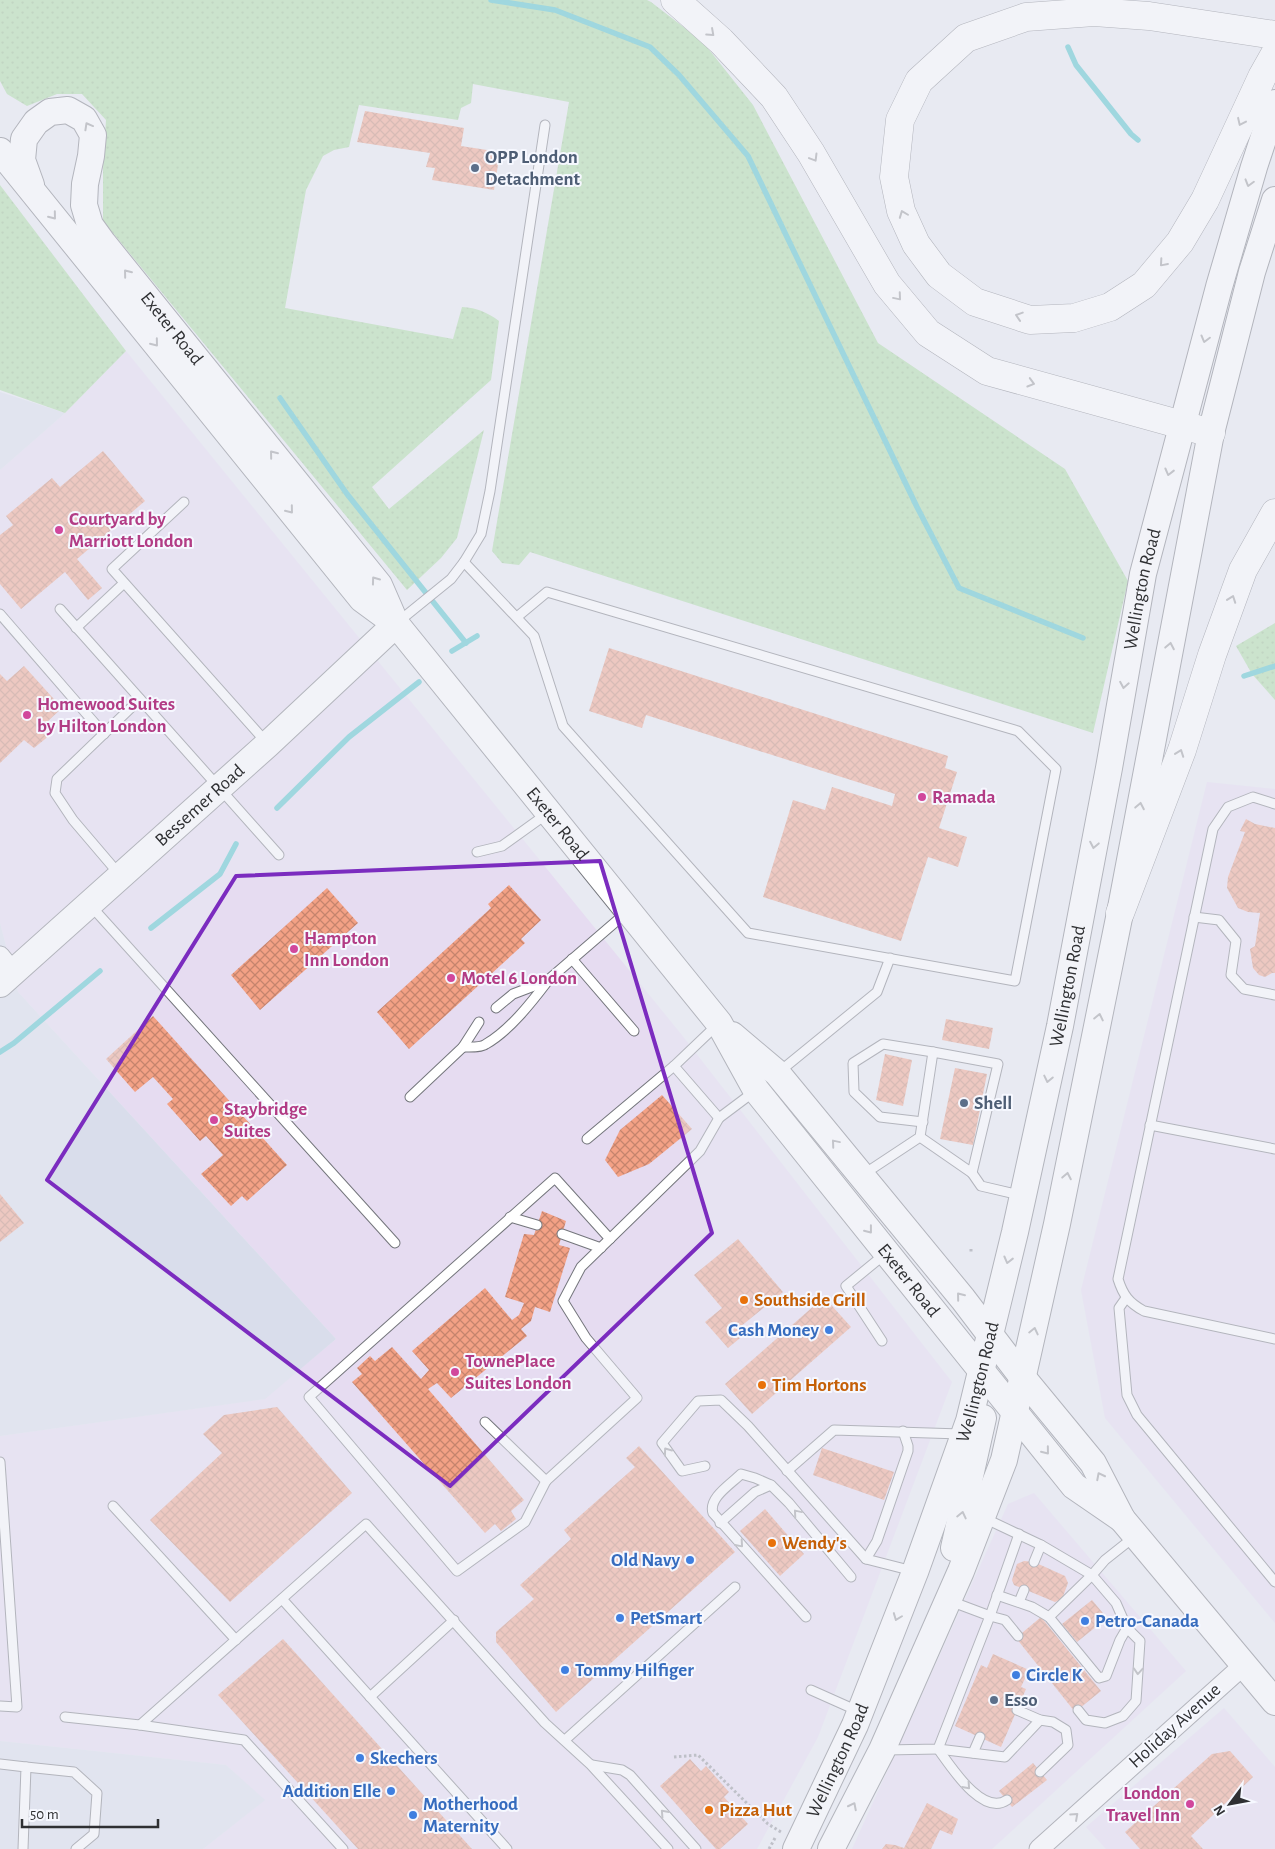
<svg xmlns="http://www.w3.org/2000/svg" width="1275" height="1849" viewBox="0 0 1275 1849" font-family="'Alegreya Sans',sans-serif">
  <defs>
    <pattern id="grass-dots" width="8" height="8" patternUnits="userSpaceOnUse" patternTransform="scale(1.25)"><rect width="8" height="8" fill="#a9db9f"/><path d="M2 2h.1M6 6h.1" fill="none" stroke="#92bc89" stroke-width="1.8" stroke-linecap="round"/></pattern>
    <pattern id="building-cross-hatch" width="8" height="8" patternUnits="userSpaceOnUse" patternTransform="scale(1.25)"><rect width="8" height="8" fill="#f3a185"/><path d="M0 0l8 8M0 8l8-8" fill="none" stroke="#c5846d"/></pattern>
  </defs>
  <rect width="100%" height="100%" fill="#e8eaf2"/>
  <g fill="#e6dcf1">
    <polygon points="126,351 681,1034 952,1382 818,1737 757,1849 203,1849 264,1800 226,1765 0,1741 0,1436 264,1399 336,1339 18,992 0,923 0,470 65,413"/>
    <polygon points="1207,782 1275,789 1275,1623 1105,1418 1081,1290"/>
    <polygon points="1034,1493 1186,1671 992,1849 852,1849 1008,1504"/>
    <polygon points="1224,1708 1275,1767 1275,1849 1106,1849 1086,1827"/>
  </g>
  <g fill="#d9ddeb">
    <polygon points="0,392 65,413 0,470"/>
    <polygon points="0,923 18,992 336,1339 265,1399 0,1436"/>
    <polygon points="0,1741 226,1765 265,1800 203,1849 0,1849"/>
  </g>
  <g fill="url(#grass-dots)">
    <path d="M 0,0 L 647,0 L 651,2 L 703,42 L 753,105 L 878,343 L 1065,469 L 1128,581 L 1093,733 L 530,552 L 519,565 L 502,563 L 492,551 L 569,102 L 473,84 L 471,103 L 461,108 L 458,120 L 359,105 L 349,147 L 334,150 L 323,156 L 306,190 L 285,308 L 453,339 L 462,307 C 477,308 487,312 499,321 L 491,380 L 372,487 L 389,509 L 484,430 L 457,538 L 441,558 L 407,590 L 103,221 L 103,169 L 106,120 L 82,94 L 57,94 L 27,106 L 7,94 L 0,81 Z"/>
    <polygon points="0,185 126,351 65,413 0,390"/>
    <polygon points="1275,623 1275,700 1252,674 1236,646"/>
  </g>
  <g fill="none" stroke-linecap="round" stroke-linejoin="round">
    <g stroke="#47c0c7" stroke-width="5.5">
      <polyline points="491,0 555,10 650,47 679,75 748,156 917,507 959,588 1083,638"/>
      <polyline points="1068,47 1076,65 1131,134 1138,140"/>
      <polyline points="280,398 347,494 466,643"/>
      <polyline points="452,651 477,636"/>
      <polyline points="1244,676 1275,666"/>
      <polyline points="277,808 349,737 419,682"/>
      <polyline points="151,928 220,874 236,844"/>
      <polyline points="0,1052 14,1043 100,971"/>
    </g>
  </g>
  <g fill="url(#building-cross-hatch)">
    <polygon points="365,111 464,128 461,146 500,152 494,190 432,180 435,168 426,167 430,153 357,142"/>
    <polygon points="103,451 145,501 77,559 102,588 88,600 65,572 21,609 0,584 0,535 13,525 6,516 52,478 60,487"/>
    <polygon points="609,648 948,756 945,768 957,772 939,828 967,837 958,867 928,857 901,941 763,897 793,800 825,810 832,787 892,806 895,794 646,715 642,728 589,711"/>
    <polygon points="24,666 62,708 48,721 55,731 34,748 24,740 0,763 0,674 7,681"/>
    <polygon points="1246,819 1255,824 1275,828 1275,973 1272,973 1265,977 1259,975 1253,968 1250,949 1255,946 1260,913 1248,912 1238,908 1227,888 1228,877 1245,832 1240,831"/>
    <polygon points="509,885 541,920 521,939 525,943 409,1049 377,1012 491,908 488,904"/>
    <polygon points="327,888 358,923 260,1010 231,975"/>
    <polygon points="153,1016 287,1165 247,1201 242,1196 231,1206 201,1174 223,1155 206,1136 200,1141 167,1104 173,1099 153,1077 135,1092 106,1059"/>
    <polygon points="946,1019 993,1028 989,1049 942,1040"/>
    <polygon points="885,1054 912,1060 903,1106 876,1100"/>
    <polygon points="955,1068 987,1074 973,1145 940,1139"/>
    <polygon points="662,1095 692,1129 649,1164 618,1177 605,1160 620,1130"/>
    <polygon points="0,1194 24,1223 0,1242"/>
    <polygon points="542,1211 566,1221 559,1245 570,1248 550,1312 535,1307 531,1321 521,1329 527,1336 451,1398 437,1383 428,1389 524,1500 511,1511 516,1519 501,1531 495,1524 485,1533 352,1382 362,1374 357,1368 370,1356 375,1361 392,1347 421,1379 429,1370 412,1351 485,1288 512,1320 519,1315 524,1303 505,1297 524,1234 534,1235"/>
    <polygon points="738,1239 783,1292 740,1327 745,1334 728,1348 705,1322 722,1308 694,1275"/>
    <polygon points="824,1297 851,1327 752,1414 725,1384"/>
    <polygon points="277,1407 352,1493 230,1602 150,1520 222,1453 203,1434 224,1415"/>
    <polygon points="639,1446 735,1552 556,1712 496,1642 496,1632 534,1599 520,1585 571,1539 564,1530 635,1467 626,1458"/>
    <polygon points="822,1448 894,1472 884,1500 813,1475"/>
    <polygon points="765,1509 804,1554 780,1576 740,1531"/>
    <polygon points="1024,1561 1034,1562 1065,1576 1068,1583 1062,1599 1055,1602 1014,1585 1012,1580 1017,1564"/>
    <polygon points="1092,1600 1107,1618 1077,1642 1062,1624"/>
    <polygon points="1041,1617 1101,1691 1075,1712 1016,1638"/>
    <polygon points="283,1639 472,1849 358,1849 218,1695"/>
    <polygon points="993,1654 1029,1670 1021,1687 1026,1689 1001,1747 955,1726 981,1665 987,1668"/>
    <polygon points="1230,1751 1253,1777 1191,1836 1203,1849 1140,1849 1125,1832 1212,1754"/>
    <polygon points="690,1759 701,1771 706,1766 729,1792 724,1797 748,1824 720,1849 716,1849 660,1786"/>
    <polygon points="1033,1763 1047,1780 1012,1807 999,1791"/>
    <polygon points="927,1803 958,1819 952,1835 940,1830 931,1849 882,1849 886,1844 895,1845 904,1848"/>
  </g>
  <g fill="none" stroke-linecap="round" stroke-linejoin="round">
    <g stroke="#74767c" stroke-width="11">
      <g id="lane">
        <polyline points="184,502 112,569 266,742"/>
        <polyline points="464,562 534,636 563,726 748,933 1015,981 1056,769 1018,731 547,592 517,617"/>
        <polyline points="60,609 279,855"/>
        <polyline points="0,614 104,734"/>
        <polyline points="398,622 451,579 464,562 481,534 490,491 545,125"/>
        <polyline points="76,628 124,583"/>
        <path d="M 1275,804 L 1253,797 L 1228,807 L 1213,829 L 1118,1279 C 1123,1295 1129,1303 1144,1311 L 1275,1339"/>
        <polyline points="477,852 502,846 548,813"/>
        <polyline points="119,874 73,820 55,793 57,779 140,699"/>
        <polyline points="91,906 395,1243"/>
        <polyline points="1194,917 1219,920 1236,941 1231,975 1244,989 1275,995"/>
        <polyline points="572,959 634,1031"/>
        <polyline points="496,1008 513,994 547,981 627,912"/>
        <polyline points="717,1025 674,1066 719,1118"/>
        <path d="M 463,1047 C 470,1047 481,1048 486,1044 C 509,1031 531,1003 547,982"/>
        <polyline points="779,1072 877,992 890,958"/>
        <polyline points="410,1097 463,1047 479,1022"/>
        <polyline points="923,1122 880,1117 854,1092 853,1063 883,1044 933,1052"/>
        <polyline points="1150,1125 1275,1149"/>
        <polyline points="587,1139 674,1066"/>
        <polyline points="972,1173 981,1186 1020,1195"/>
        <polyline points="864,1174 920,1137 933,1052 998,1064 972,1173 920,1137"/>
        <polyline points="510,1217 537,1225"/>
        <polyline points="562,1234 601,1248"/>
        <polyline points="1126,1298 1119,1308 1127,1395 1137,1415 1275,1582"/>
        <polyline points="882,1341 846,1286 885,1254"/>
        <polyline points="485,1422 546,1481 637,1398 586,1338 563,1301 581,1267 700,1151 719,1118 755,1091"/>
        <polyline points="0,1462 17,1707 0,1706"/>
        <polyline points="705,1466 682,1471 662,1443 698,1401 721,1400 748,1426 866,1559 913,1571"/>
        <polyline points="787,1471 834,1430 961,1434"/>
        <polyline points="546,1481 525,1522 457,1571 309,1397 555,1178 610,1239"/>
        <polyline points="113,1506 236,1640"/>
        <polyline points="984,1518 1041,1545 1092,1575 1049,1617"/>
        <polyline points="720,1523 755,1492 771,1485"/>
        <polyline points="866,1559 877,1541 908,1451 908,1446 903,1431"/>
        <polyline points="1034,1562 1041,1545"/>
        <polyline points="997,1595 1032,1607 1049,1617 1099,1678 1106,1676 1120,1640 1127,1628 1116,1603 1092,1575 1105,1560 1134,1537"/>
        <polyline points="282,1599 507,1849"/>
        <polyline points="1019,1602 1024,1590"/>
        <path d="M 806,1617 L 713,1513 C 708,1498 731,1484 741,1474 L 755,1478 L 771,1485 L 789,1503 L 851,1577"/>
        <polyline points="1018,1636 1005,1620 990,1616 1019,1534"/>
        <polyline points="811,1690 858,1711"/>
        <polyline points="370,1697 454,1620"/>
        <polyline points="1017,1710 1040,1720 1053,1722 1066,1730 1068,1745 1040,1772"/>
        <polyline points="1078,1710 1086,1720 1105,1723 1123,1716 1136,1701 1140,1641 1127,1628"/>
        <polyline points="65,1717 140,1725 366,1524 545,1723 591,1765 668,1849"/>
        <polyline points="140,1725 244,1740 343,1849"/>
        <polyline points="565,1740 735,1587"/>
        <polyline points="938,1749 1005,1757 1040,1720"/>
        <path d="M 938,1749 C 950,1765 982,1817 1007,1800"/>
        <polyline points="886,1750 938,1749 990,1616 950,1601"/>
        <polyline points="973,1753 980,1737"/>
        <polyline points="0,1764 26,1767 23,1849"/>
        <polyline points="592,1765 622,1770 630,1775 696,1849"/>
        <polyline points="26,1767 74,1772 97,1793 94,1834 76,1849"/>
      </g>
    </g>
    <g stroke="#74767c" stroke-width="21">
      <g id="street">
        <polyline points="0,956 13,972"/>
        <polyline points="1039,1849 1245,1664"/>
      </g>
    </g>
    <g stroke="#74767c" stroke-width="28">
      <g id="secondary">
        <path id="s1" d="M 0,151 L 362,599 L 396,624 L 719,1023 L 756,1090 L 1074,1486 L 1122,1519"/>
        <path id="s2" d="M 31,185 L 22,160 L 24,139 L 36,122 L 50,112 L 68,110 L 84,119 L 93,135 L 91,156 L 85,184 L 84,205 L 90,225 L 103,243 L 379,585 L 396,624"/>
        <path id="s3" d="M 0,984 L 268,744 L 396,624"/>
        <polyline points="732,1035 777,1073 963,1299 1023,1378 1093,1463 1122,1519 1275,1702"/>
        <polyline points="954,1548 983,1418"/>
        <path id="s4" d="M 796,1849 L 855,1725 L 915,1572 L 969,1421 L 1015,1232 L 1060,1026 L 1109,768 L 1143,574 L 1219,287 L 1254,167 L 1275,103"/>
        <polyline points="831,1849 882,1750 961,1571 1004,1460 1057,1224 1120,913 1211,433 1252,272 1275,200"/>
      </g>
    </g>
    <g stroke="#74767c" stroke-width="29">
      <g id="highway">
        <polyline points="675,0 721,41 774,97 811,153 887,284 928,333 987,371 1211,433"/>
        <polyline points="1275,35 1149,16 1094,12 1026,17 966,38 919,81 900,120 894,177 901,211 916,244 939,275 975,302 1030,320 1074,318 1110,307 1144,285 1180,242 1205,200 1262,77 1275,54"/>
        <polyline points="1120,913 1182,750 1212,655 1243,570 1275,513"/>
      </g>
    </g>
    <g stroke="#8d8e94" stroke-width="3" stroke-dasharray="2.5 2.5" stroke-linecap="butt">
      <polyline points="971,1249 971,1254"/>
      <polyline points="674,1757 698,1755 768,1824 781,1832"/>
      <polyline points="769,1849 775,1838"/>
    </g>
    <use href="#lane" stroke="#fff" stroke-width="9"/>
    <use href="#street" stroke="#fff" stroke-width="19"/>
    <use href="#secondary" stroke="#fff" stroke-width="26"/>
    <use href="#highway" stroke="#fff" stroke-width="28"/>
  </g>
  <defs><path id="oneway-chevron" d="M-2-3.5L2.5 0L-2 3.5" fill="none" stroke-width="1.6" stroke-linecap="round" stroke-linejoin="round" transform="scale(1.25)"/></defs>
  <g stroke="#979899">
    <use href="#oneway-chevron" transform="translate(711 33) rotate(42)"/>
    <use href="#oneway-chevron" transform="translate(1241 122) rotate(115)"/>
    <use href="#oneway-chevron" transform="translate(88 126) rotate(-119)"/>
    <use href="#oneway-chevron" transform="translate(814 158) rotate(59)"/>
    <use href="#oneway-chevron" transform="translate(1249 183) rotate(106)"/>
    <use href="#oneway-chevron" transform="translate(903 214) rotate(-111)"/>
    <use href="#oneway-chevron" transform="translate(53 216) rotate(51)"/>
    <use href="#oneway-chevron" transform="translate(1163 263) rotate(131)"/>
    <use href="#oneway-chevron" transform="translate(127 273) rotate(-129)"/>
    <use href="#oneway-chevron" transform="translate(898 297) rotate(50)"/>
    <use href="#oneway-chevron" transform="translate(1019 316) rotate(-162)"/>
    <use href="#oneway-chevron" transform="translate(1205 339) rotate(105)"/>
    <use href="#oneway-chevron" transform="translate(155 343) rotate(51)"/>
    <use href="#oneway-chevron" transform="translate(1031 383) rotate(16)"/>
    <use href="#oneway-chevron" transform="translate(273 454) rotate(-129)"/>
    <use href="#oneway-chevron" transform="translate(1169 472) rotate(104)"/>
    <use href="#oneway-chevron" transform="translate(290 510) rotate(51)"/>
    <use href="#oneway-chevron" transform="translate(375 580) rotate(-126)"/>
    <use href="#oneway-chevron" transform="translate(1232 599) rotate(-70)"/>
    <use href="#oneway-chevron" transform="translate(1170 646) rotate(-79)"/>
    <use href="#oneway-chevron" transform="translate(1124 685) rotate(100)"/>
    <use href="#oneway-chevron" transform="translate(1180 753) rotate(-70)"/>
    <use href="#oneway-chevron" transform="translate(1140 806) rotate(-79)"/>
    <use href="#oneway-chevron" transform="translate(1094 845) rotate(101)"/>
    <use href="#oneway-chevron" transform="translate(1099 1017) rotate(-78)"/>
    <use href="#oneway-chevron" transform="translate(1048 1079) rotate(102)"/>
    <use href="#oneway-chevron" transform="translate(835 1143) rotate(-130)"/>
    <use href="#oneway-chevron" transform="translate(1067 1176) rotate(-79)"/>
    <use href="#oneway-chevron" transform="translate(869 1230) rotate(52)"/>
    <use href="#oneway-chevron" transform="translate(1008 1260) rotate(104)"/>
    <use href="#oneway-chevron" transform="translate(960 1296) rotate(-129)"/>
    <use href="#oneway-chevron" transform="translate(1034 1331) rotate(-77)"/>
    <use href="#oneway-chevron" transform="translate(667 1451) rotate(-126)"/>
    <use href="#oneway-chevron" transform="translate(1046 1451) rotate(51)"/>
    <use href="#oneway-chevron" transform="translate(1100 1476) rotate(-117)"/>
    <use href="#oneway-chevron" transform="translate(797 1513) rotate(-130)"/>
    <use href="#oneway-chevron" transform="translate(962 1515) rotate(-77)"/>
    <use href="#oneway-chevron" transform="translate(740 1544) rotate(49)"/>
    <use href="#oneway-chevron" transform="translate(897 1617) rotate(111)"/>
    <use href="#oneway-chevron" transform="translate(1138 1671) rotate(94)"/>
    <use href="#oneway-chevron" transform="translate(967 1786) rotate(48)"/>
    <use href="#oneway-chevron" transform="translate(853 1806) rotate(-63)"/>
    <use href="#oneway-chevron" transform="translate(664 1813) rotate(-132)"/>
    <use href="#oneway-chevron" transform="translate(1075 1816) rotate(-42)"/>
  </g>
  <path d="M0 0H1275V1849H0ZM 600,861 L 712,1233 L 450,1486 L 47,1180 L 236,876 Z" fill="#e8eaf2" fill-opacity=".55" fill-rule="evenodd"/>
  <path fill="none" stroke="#7b2cbf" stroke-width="4" stroke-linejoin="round" d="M 600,861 L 712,1233 L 450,1486 L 47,1180 L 236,876 Z"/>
  <g fill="#5c6f8a" stroke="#f6f8ff" stroke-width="2">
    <circle cx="475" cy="168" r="5"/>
    <circle cx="964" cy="1103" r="5"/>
    <circle cx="994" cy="1700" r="5"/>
  </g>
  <g fill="#d1479c" stroke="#f6f8ff" stroke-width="2">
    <circle cx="59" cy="530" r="5"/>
    <circle cx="27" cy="715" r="5"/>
    <circle cx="922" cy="797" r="5"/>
    <circle cx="294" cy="949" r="5"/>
    <circle cx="451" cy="978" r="5"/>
    <circle cx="214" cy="1120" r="5"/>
    <circle cx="455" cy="1372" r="5"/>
    <circle cx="1190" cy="1804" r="5"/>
  </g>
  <g fill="#e8710a" stroke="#f6f8ff" stroke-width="2">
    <circle cx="744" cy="1300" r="5"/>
    <circle cx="762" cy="1385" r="5"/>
    <circle cx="772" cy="1543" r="5"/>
    <circle cx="709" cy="1810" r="5"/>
  </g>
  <g fill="#3f7fe0" stroke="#f6f8ff" stroke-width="2">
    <circle cx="829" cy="1330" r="5"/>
    <circle cx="690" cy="1560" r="5"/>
    <circle cx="620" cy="1618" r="5"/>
    <circle cx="1085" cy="1621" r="5"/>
    <circle cx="565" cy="1670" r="5"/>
    <circle cx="1016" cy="1675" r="5"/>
    <circle cx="360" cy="1758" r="5"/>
    <circle cx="391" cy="1791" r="5"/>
    <circle cx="413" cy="1815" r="5"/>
  </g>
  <g text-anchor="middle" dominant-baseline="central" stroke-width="4" stroke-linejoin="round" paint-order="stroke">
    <g font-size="19" font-weight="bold" fill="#4e5e75" stroke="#f6f8ff" text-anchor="start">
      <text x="485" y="157">OPP London<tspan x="485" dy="22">Detachment</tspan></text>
      <text x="974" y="1103">Shell</text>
      <text x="1004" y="1700">Esso</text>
    </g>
    <g font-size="19" fill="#2f3033" stroke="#f6f8ff">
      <text stroke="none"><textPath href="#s2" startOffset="364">Exeter Road</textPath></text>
      <text stroke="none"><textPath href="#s4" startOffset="1312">Wellington Road</textPath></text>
      <text stroke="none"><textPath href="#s3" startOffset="268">Bessemer Road</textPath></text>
      <text stroke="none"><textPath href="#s1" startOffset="875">Exeter Road</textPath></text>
      <text stroke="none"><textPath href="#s4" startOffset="908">Wellington Road</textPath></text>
      <text stroke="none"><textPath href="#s1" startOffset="1452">Exeter Road</textPath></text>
      <text stroke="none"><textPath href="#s4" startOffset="502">Wellington Road</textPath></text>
      <text transform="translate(1175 1726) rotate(-42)">Holiday Avenue</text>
      <text stroke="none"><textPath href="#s4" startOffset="98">Wellington Road</textPath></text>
    </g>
    <g font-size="19" font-weight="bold" fill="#b23c85" stroke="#f6f8ff" text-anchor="start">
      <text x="69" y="519">Courtyard by<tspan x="69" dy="22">Marriott London</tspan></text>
      <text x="37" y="704">Homewood Suites<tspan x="37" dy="22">by Hilton London</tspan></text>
      <text x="932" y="797">Ramada</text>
      <text x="304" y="938">Hampton<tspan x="304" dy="22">Inn London</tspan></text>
      <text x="461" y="978">Motel 6 London</text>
      <text x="224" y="1109">Staybridge<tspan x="224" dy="22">Suites</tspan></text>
      <text x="465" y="1361">TownePlace<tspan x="465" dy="22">Suites London</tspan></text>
      <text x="1180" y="1793" text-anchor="end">London<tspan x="1180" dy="22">Travel Inn</tspan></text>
    </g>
    <g font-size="19" font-weight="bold" fill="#c56008" stroke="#f6f8ff" text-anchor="start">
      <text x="754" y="1300">Southside Grill</text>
      <text x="772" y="1385">Tim Hortons</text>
      <text x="782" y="1543">Wendy's</text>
      <text x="719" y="1810">Pizza Hut</text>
    </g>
    <g font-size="19" font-weight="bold" fill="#366cbe" stroke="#f6f8ff" text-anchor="start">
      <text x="819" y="1330" text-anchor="end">Cash Money</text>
      <text x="680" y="1560" text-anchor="end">Old Navy</text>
      <text x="630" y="1618">PetSmart</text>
      <text x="1095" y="1621">Petro-Canada</text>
      <text x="575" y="1670">Tommy Hilfiger</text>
      <text x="1026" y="1675">Circle K</text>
      <text x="370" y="1758">Skechers</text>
      <text x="381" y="1791" text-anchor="end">Addition Elle</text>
      <text x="423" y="1804">Motherhood<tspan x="423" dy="22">Maternity</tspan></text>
    </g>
  </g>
  <g transform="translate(1230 1804) rotate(238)" stroke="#f6f8ff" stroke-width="4" paint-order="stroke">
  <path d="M0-4L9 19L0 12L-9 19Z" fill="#2f3033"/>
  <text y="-8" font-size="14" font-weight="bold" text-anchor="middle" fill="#2f3033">N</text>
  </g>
  <path d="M22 1819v8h136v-8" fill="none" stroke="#2f3033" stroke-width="2.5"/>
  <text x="30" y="1819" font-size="15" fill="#2f3033" stroke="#f6f8ff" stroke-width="4" paint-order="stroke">50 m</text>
</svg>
